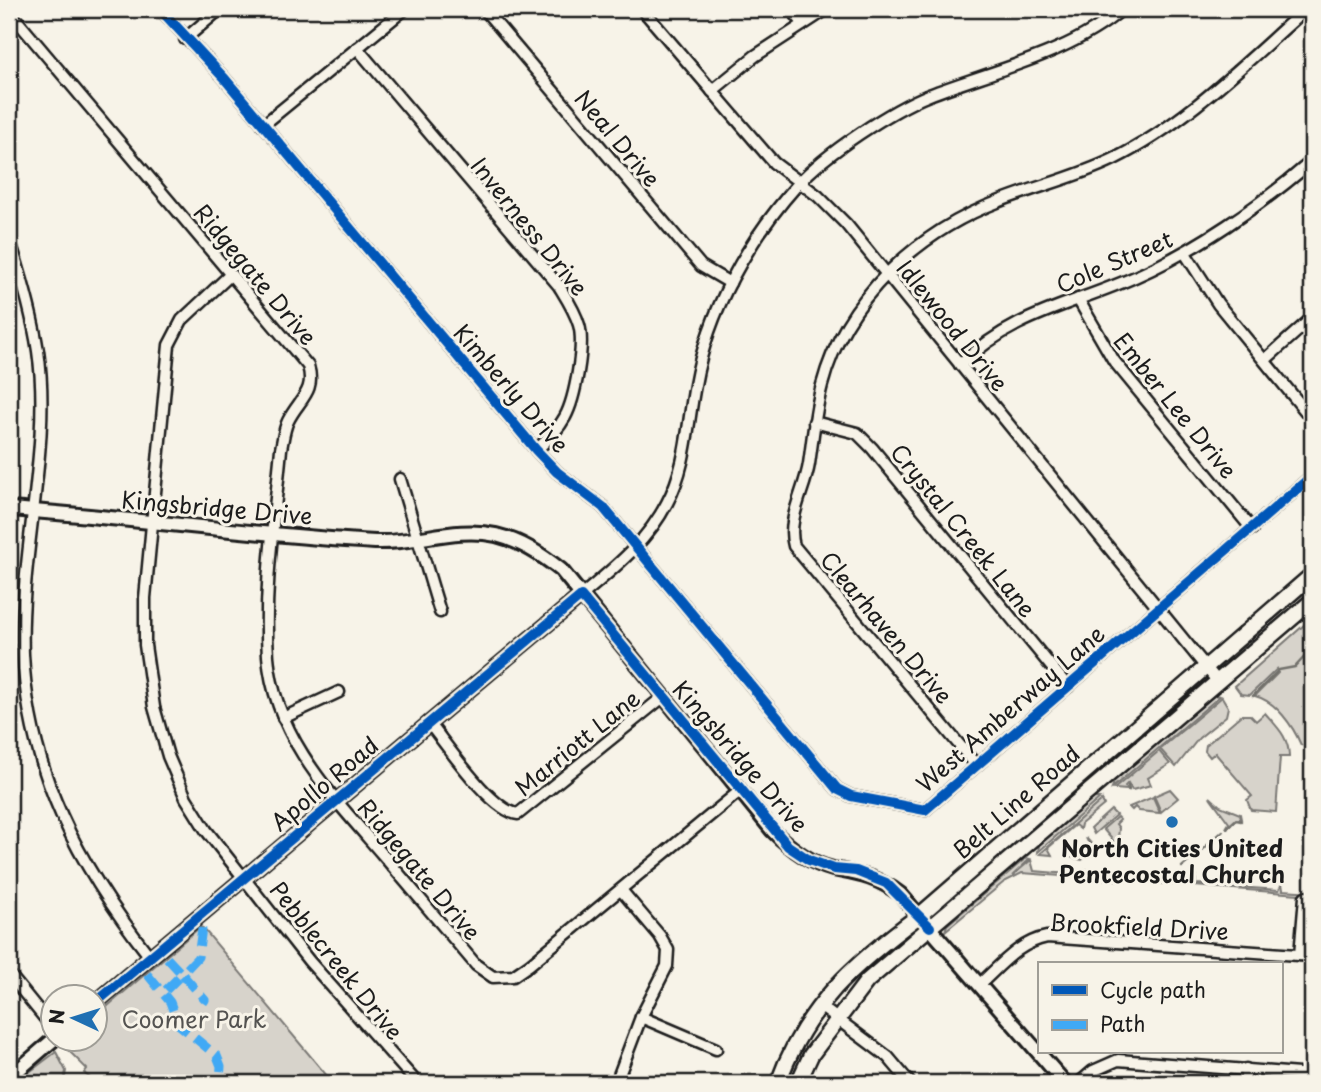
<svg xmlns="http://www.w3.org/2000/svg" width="1321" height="1092" viewBox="0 0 1321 1092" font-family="'Playpen Sans',sans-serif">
  <rect width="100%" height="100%" fill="#f7f3e8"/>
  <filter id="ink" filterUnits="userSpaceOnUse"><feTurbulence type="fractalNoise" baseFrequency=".0143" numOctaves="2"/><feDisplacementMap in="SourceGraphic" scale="14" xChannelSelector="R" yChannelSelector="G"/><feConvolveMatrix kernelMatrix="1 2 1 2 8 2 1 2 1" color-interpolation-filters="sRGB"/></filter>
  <g filter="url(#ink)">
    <g fill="#d7d3cb" stroke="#7a7874" stroke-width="2">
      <path d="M 1312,618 L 1312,740 L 1309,740 L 1308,746 L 1301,745 C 1293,726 1276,701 1255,696 L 1278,673 L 1277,669 L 1250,695 L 1241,694 L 1235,686 Z"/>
      <polygon points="1215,695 1220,696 1112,788 1114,781"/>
      <polygon points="1222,697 1228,707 1226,716 1199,738 1176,767 1160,749"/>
      <path d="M 1265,713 C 1277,727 1289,737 1289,757 L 1280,757 L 1276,812 L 1251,810 L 1247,800 L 1252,796 L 1215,753 L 1210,757 L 1205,751 L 1206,745 L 1241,715 L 1250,715 L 1256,721 Z"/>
      <polygon points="1159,751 1170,764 1148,778 1151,785 1132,790 1128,783 1125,786 1128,790 1114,789"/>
      <polygon points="1170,789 1178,798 1161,812 1154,796"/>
      <polygon points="1153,797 1160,813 1139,811 1135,807 1132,810 1129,807"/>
      <polygon points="1210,797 1220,806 1240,814 1241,819 1236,819 1226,828 1229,823"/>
      <polygon points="1094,798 1100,798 1038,852 1039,845"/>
      <polygon points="1102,800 1104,805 1081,824 1080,829 1075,825 1048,848 1052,855 1040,854"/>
      <polygon points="1111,810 1116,815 1094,834 1091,828"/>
      <polygon points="1117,817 1120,820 1116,824 1119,828 1117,850 1114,853 1111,849 1116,844 1103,829"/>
      <polygon points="1086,838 1095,848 1082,860 1066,856 1071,850 1076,856 1089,844"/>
      <polygon points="1026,858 1030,859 1012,876 1031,860 1034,871 1081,875 1085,869 1110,878 1164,883 1196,876 1196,884 1279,890 1282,883 1283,890 1312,892 1312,895 1022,873 1004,882 945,931 947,925"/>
      <path d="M 200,927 L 203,928 L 333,1083 L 89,1082 L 90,1078 L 84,1073 L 87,1069 L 64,1046 C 68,1036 84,1040 94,1040 L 95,1017 Z"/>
      <polygon points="56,1052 66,1071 64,1082 15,1083"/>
    </g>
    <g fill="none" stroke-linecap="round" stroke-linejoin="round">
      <g stroke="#72716c" stroke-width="2.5">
        <polyline points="1253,696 1279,670 1295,667 1310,651"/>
        <polyline points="1128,786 1129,790"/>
        <polyline points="1227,828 1236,820 1241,821"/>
        <polyline points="1199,853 1223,831"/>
        <polyline points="1182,867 1195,856"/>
        <polyline points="115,1083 122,1077 145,1083"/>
      </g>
      <g stroke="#1c1c1c" stroke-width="15">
        <g id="street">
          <polyline points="160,9 225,79 536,450 557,472 603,507 837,789 851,796 925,810 1312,476"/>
          <polyline points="484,9 701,266 730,283"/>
          <polyline points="642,9 774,163 818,196 846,224 1218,682"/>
          <polyline points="791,9 803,23"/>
          <path d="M 9,11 L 308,366 C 316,392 299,399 288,421 C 284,429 283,439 281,449 C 275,517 263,587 268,656 C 274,737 333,797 383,855 C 414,892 445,928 476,965 L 493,977 L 513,976 L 529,965 L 741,790"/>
          <polyline points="185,39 220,9"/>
          <path d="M 357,48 L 559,286 C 567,299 575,311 579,325 C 585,345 575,399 565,417 C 558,430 548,440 536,450"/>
          <polyline points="712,91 755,56 827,9"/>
          <polyline points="263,125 405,9"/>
          <path d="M 9,238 C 21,275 32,312 38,351 C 52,446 19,556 23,654 C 29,773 78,865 150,957"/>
          <polyline points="1185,253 1218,304 1312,419"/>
          <polyline points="230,275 182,320 169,345 145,598 145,645 154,707 168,756 186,798 206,830 309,961 417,1083"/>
          <polyline points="1078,299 1114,361 1252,529"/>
          <polyline points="1265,360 1312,318"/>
          <path d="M 960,365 C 1014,313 1070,306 1135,277 C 1194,251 1263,204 1312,161"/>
          <polyline points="814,422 857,433 872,448 1068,687"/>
          <polyline points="400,479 440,612"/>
          <path d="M 581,596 C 614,568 647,542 667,503 C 687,466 687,426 695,385 C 708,311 748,240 798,184 C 825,154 891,110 929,95 C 991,71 1071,54 1122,9"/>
          <polyline points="283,718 339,692"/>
          <path d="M 429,723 C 447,745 491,811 518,814 L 663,697"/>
          <path d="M 976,765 L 794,546 C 786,520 805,490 809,464 C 813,437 815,411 822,385 C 845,298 918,232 1000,201 C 1038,186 1077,177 1114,159 C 1187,123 1247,61 1306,9"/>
          <polyline points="1300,955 1305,897"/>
          <polyline points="9,974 52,1027"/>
          <path d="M 980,984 C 1000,966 1019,942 1047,937 L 1312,956"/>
          <polyline points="820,1006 888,1057 910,1083"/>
          <polyline points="641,1017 716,1049"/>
          <polyline points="616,1083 641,1017 667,966 668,950 660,936 621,890"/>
          <polyline points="1079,1083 1093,1071 1118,1060 1312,1075"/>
          <polyline points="1246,1083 1246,1069"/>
        </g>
      </g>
      <g stroke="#1c1c1c" stroke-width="18">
        <g id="secondary">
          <path d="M 9,509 C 131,518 252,535 375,542 C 416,544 455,526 496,535 C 521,541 541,554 561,570 L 773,831 C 790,848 809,863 833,869 C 859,874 878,877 900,894 L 1065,1083"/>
          <polyline points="94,1004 581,596"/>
          <polyline points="9,1078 53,1040"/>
        </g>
      </g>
      <g stroke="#1c1c1c" stroke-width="19">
        <g id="primary">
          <path d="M 778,1083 C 806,1005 855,963 920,915 L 1312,575"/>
          <polyline points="798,1083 811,1055 867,981 1312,601"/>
        </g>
      </g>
      <use href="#street" stroke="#f7f3e8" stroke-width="10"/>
      <use href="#secondary" stroke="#f7f3e8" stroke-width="12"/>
      <use href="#primary" stroke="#f7f3e8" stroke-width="14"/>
      <g stroke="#3fa9f5" stroke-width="9" stroke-dasharray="18 9" stroke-linecap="butt">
        <polyline points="202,928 198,957 182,974 205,1000 203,1003"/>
        <polyline points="147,974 170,1002 178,1024 217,1056 221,1066 220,1083"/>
        <polyline points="166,990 182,974 167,958"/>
      </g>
      <g stroke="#f7f3e8" stroke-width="15">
        <g id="cycleway">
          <polyline points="160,9 225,79 536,450 557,472 603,507 837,789 851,796 925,810 1312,476"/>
          <polyline points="94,1004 581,596 788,846 809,860 834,869 856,871 886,883 930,927"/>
        </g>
      </g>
      <use href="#cycleway" stroke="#0057b8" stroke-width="10"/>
    </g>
  </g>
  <circle fill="#1f6fb2" stroke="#f7f3e8" stroke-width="2.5" cx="1172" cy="822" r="7"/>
  <g text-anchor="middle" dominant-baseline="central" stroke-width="6" stroke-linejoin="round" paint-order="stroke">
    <g font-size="23" fill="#1c1c1c" stroke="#f7f3e8">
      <text transform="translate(618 138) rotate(50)">Neal Drive</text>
      <text transform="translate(530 226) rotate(51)">Inverness Drive</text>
      <text transform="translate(1114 261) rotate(-23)">Cole Street</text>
      <text transform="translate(256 274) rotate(50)">Ridgegate Drive</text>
      <text transform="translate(953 325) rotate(51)">Idlewood Drive</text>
      <text transform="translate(512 388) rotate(49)">Kimberly Drive</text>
      <text transform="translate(1176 405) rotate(51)">Ember Lee Drive</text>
      <text transform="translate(217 507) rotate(5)">Kingsbridge Drive</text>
      <text transform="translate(964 530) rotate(51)">Crystal Creek Lane</text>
      <text transform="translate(887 627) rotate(50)">Clearhaven Drive</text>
      <text transform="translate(1010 708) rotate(-41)">West Amberway Lane</text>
      <text transform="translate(577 742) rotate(-39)">Marriott Lane</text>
      <text transform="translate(741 756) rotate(49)">Kingsbridge Drive</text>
      <text transform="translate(324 783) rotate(-40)">Apollo Road</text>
      <text transform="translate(1016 801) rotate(-41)">Belt Line Road</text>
      <text transform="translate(420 869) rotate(50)">Ridgegate Drive</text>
      <text transform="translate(1139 926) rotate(3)">Brookfield Drive</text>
      <text transform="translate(337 960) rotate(51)">Pebblecreek Drive</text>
    </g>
    <g font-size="23" font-weight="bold" fill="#1c1c1c" stroke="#f7f3e8">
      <text x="1172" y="847">North Cities United<tspan x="1172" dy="26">Pentecostal Church</tspan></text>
    </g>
    <g font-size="23" fill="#545351" stroke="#f7f3e8">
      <text x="194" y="1018">Coomer Park</text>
    </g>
  </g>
  <rect width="1321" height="1092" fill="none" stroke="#f7f3e8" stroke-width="35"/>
  <rect x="18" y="18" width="1286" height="1057" fill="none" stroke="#1c1c1c" stroke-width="2.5" filter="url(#ink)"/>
  <rect x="1038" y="962" width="245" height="91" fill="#f7f3e8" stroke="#9f9d96" stroke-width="2"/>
  <rect x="1052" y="985" width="35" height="10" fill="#0057b8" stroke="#9f9d96" stroke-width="2"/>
  <text x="1100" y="998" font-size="21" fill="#1c1c1c">Cycle path</text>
  <rect x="1052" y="1020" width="35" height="10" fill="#3fa9f5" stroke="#9f9d96" stroke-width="2"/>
  <text x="1100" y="1032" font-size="21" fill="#1c1c1c">Path</text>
  <g transform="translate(74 1018) rotate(274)"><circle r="33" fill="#f7f3e8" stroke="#9f9d96" stroke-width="2"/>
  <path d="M0-5L12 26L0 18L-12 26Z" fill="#1f6fb2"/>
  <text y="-10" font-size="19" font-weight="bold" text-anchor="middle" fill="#1c1c1c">N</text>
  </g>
</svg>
